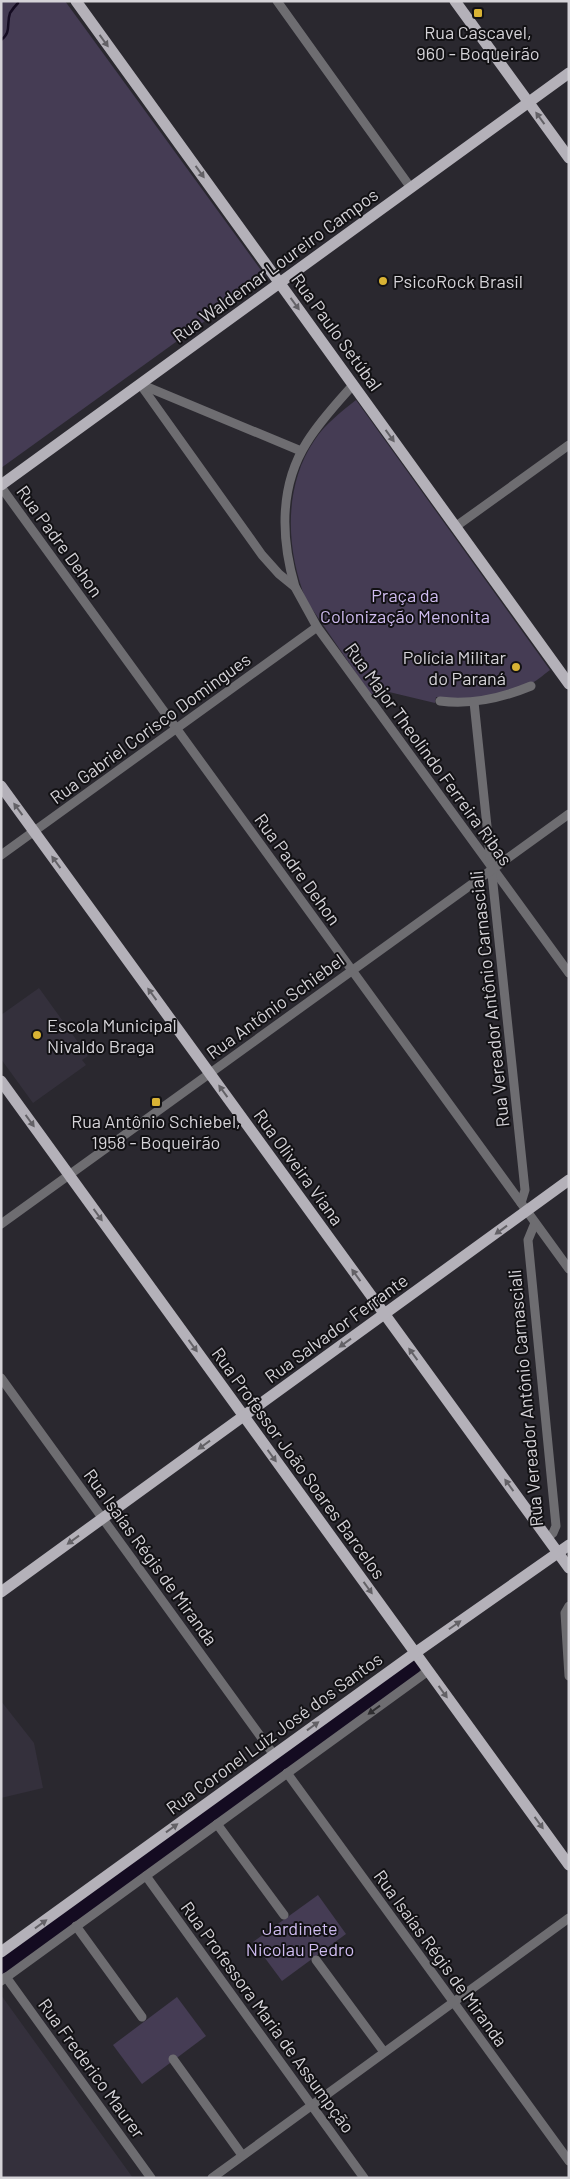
<svg xmlns="http://www.w3.org/2000/svg" width="570" height="2179" viewBox="0 0 570 2179" font-family="Barlow,sans-serif">
  <rect width="100%" height="100%" fill="#2a282f"/>
  <g fill="#34303c">
    <polygon points="39,988 88,1056 82,1060 86,1065 33,1103 1,1059 1,1015"/>
    <polygon points="1,1701 34,1743 43,1788 1,1798"/>
    <polygon points="1,1995 81,2106 133,2178 1,2178"/>
  </g>
  <g fill="#453c54">
    <polygon points="1,1 65,1 266,277 1,468"/>
    <path d="M 356,400 L 550,670 C 543,675 536,682 528,685 C 500,697 466,702 436,697 L 435,703 L 389,692 L 371,695 L 306,600 C 286,550 283,487 314,441 C 325,424 341,412 356,400 Z"/>
    <polygon points="318,1895 346,1934 282,1981 253,1942"/>
    <polygon points="177,1997 206,2036 142,2084 113,2045"/>
  </g>
  <g fill="none" stroke-linecap="round" stroke-linejoin="round">
    <path stroke="#140b21" stroke-width="2.5" d="M 1,40 C 12,32 6,24 10,13 C 12,10 15,6 18,3"/>
    <polyline stroke="#140b21" stroke-width="16" points="1,1967 412,1669"/>
    <g stroke="#6e6d71" stroke-width="9">
      <polyline points="277,1 411,188"/>
      <polyline points="140,384 262,555 279,574 295,587 317,627 569,973"/>
      <polyline points="140,384 301,451"/>
      <polyline points="1,487 569,1269"/>
      <polyline points="455,527 569,445"/>
      <path d="M 295,587 C 281,539 279,486 307,442 C 320,421 337,403 353,385"/>
      <path d="M 440,701 C 470,705 502,698 531,686"/>
      <polyline points="474,702 525,1190 521,1203"/>
      <polyline points="1,855 317,627"/>
      <polyline points="535,1223 528,1240 556,1526 553,1533 547,1538"/>
      <polyline points="1,1224 569,814"/>
      <polyline points="1,1378 274,1755"/>
      <polyline points="569,1606 565,1613 569,1676"/>
      <polyline points="287,1773 569,2161"/>
      <polyline points="217,1824 284,1915"/>
      <polyline points="146,1876 364,2178"/>
      <polyline points="76,1926 142,2017"/>
      <polyline points="316,1960 384,2052"/>
      <polyline points="6,1977 151,2178"/>
      <polyline points="1,1981 428,1671"/>
      <polyline points="173,2059 242,2155"/>
      <polyline points="212,2178 569,1918"/>
    </g>
    <g stroke="#b4b1b9" stroke-width="11">
      <polyline points="76,1 569,684"/>
      <polyline points="455,1 569,158"/>
      <polyline points="1,485 569,73"/>
      <polyline points="1,786 569,1568"/>
      <polyline points="1,1081 569,1865"/>
      <polyline points="1,1592 569,1180"/>
      <polyline points="1,1952 415,1653 569,1545"/>
    </g>
  </g>
  <defs><path id="oneway-solid" d="M-6-.8H1V-3.2L6.5 0L1 3.2V.8H-6Z" transform="scale(1.25)"/></defs>
  <g fill="#636166">
    <use href="#oneway-solid" transform="translate(104 41) rotate(54)"/>
    <use href="#oneway-solid" transform="translate(540 118) rotate(-126)"/>
    <use href="#oneway-solid" transform="translate(200 172) rotate(54)"/>
    <use href="#oneway-solid" transform="translate(295 304) rotate(54)"/>
    <use href="#oneway-solid" transform="translate(390 436) rotate(54)"/>
    <use href="#oneway-solid" transform="translate(18 809) rotate(-126)"/>
    <use href="#oneway-solid" transform="translate(56 862) rotate(-126)"/>
    <use href="#oneway-solid" transform="translate(152 994) rotate(-126)"/>
    <use href="#oneway-solid" transform="translate(223 1091) rotate(-126)"/>
    <use href="#oneway-solid" transform="translate(30 1121) rotate(54)"/>
    <use href="#oneway-solid" transform="translate(98 1215) rotate(54)"/>
    <use href="#oneway-solid" transform="translate(501 1230) rotate(144)"/>
    <use href="#oneway-solid" transform="translate(356 1275) rotate(-126)"/>
    <use href="#oneway-solid" transform="translate(345 1343) rotate(144)"/>
    <use href="#oneway-solid" transform="translate(193 1346) rotate(54)"/>
    <use href="#oneway-solid" transform="translate(413 1354) rotate(-126)"/>
    <use href="#oneway-solid" transform="translate(204 1445) rotate(144)"/>
    <use href="#oneway-solid" transform="translate(272 1456) rotate(54)"/>
    <use href="#oneway-solid" transform="translate(509 1485) rotate(-126)"/>
    <use href="#oneway-solid" transform="translate(73 1540) rotate(144)"/>
    <use href="#oneway-solid" transform="translate(368 1588) rotate(54)"/>
    <use href="#oneway-solid" transform="translate(455 1625) rotate(-35)"/>
    <use href="#oneway-solid" transform="translate(443 1692) rotate(54)"/>
    <use href="#oneway-solid" transform="translate(313 1726) rotate(-36)"/>
    <use href="#oneway-solid" transform="translate(539 1823) rotate(54)"/>
    <use href="#oneway-solid" transform="translate(172 1828) rotate(-36)"/>
    <use href="#oneway-solid" transform="translate(41 1924) rotate(-36)"/>
  </g>
  <use fill="#2e2d30" href="#oneway-solid" transform="translate(374 1710) rotate(144)"/>
  <g fill="#d9b334" stroke="#121114" stroke-width="2">
    <rect x="473" y="8" width="10" height="10" rx="2.5"/>
    <circle cx="383" cy="281" r="5"/>
    <circle cx="516" cy="667" r="5"/>
    <circle cx="37" cy="1035" r="5"/>
    <rect x="151" y="1097" width="10" height="10" rx="2.5"/>
  </g>
  <g text-anchor="middle" dominant-baseline="central" stroke-width="4" stroke-linejoin="round" paint-order="stroke">
    <g font-size="18" fill="#d5d3d8" stroke="#121114">
      <text x="478" y="32">Rua Cascavel,<tspan x="478" dy="21">960 - Boqueirão</tspan></text>
      <text x="393" y="281" text-anchor="start">PsicoRock Brasil</text>
      <text x="506" y="657" text-anchor="end">Polícia Militar<tspan x="506" dy="21">do Paraná</tspan></text>
      <text x="47" y="1025" text-anchor="start">Escola Municipal<tspan x="47" dy="21">Nivaldo Braga</tspan></text>
      <text x="156" y="1121">Rua Antônio Schiebel,<tspan x="156" dy="21">1958 - Boqueirão</tspan></text>
    </g>
    <g font-size="18" fill="#d5d3d8" stroke="#121114">
      <text transform="translate(275 265) rotate(-36)">Rua Waldemar Loureiro Campos</text>
      <text transform="translate(337 332) rotate(54)">Rua Paulo Setúbal</text>
      <text transform="translate(60 541) rotate(54)">Rua Padre Dehon</text>
      <text transform="translate(150 728) rotate(-36)">Rua Gabriel Corisco Domingues</text>
      <text transform="translate(429 754) rotate(54)">Rua Major Theolindo Ferreira Ribas</text>
      <text transform="translate(298 869) rotate(54)">Rua Padre Dehon</text>
      <text transform="translate(489 999) rotate(-96)">Rua Vereador Antônio Carnasciali</text>
      <text transform="translate(275 1006) rotate(-36)">Rua Antônio Schiebel</text>
      <text transform="translate(299 1167) rotate(54)">Rua Oliveira Viana</text>
      <text transform="translate(336 1328) rotate(-36)">Rua Salvador Ferrante</text>
      <text transform="translate(525 1398) rotate(-95)">Rua Vereador Antônio Carnasciali</text>
      <text transform="translate(299 1463) rotate(54)">Rua Professor João Soares Barcelos</text>
      <text transform="translate(151 1557) rotate(54)">Rua Isaías Régis de Miranda</text>
      <text transform="translate(274 1733) rotate(-36)">Rua Coronel Luiz José dos Santos</text>
      <text transform="translate(441 1958) rotate(54)">Rua Isaías Régis de Miranda</text>
      <text transform="translate(268 2017) rotate(54)">Rua Professora Maria de Assumpção</text>
      <text transform="translate(92 2068) rotate(54)">Rua Frederico Maurer</text>
    </g>
    <g font-size="18" fill="#cfbcf0" stroke="#121114">
      <text x="405" y="595">Praça da<tspan x="405" dy="21">Colonização Menonita</tspan></text>
      <text x="300" y="1928">Jardinete<tspan x="300" dy="21">Nicolau Pedro</tspan></text>
    </g>
  </g>
  <rect width="570" height="2179" fill="none" stroke="#d5d3d8" stroke-width="5"/>
</svg>
